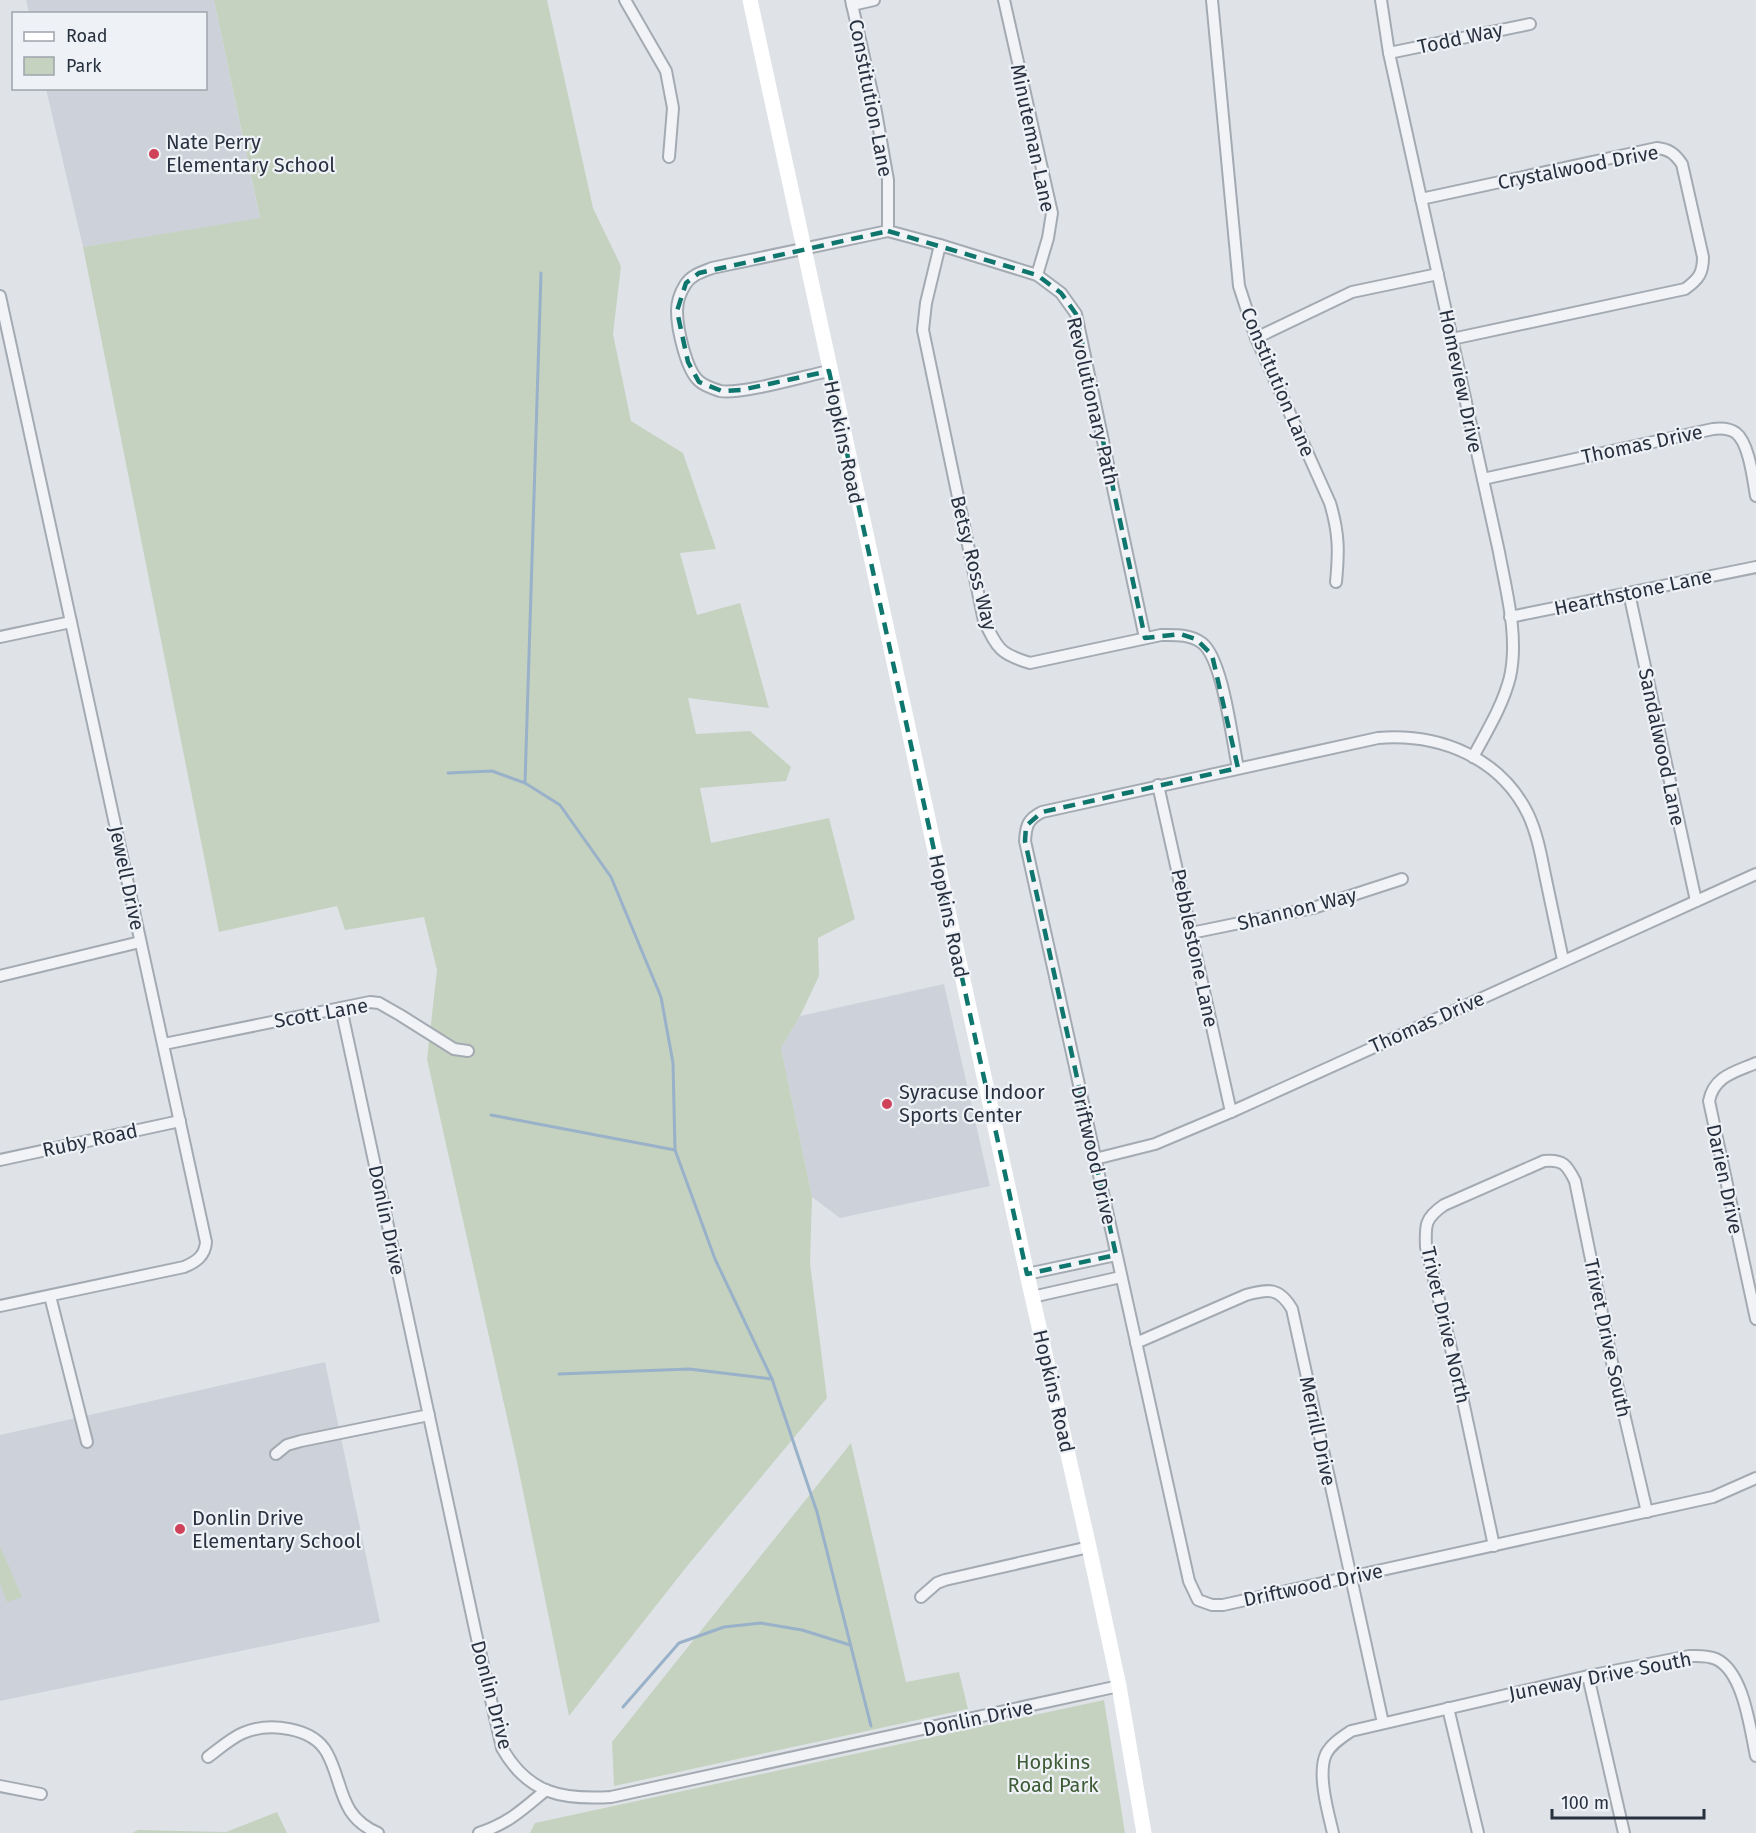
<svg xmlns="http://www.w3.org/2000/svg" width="1756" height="1833" viewBox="0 0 1756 1833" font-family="'Fira Sans',sans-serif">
  <rect width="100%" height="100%" fill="#dfe3e8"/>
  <g fill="#cdd2da">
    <polygon points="26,0 214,0 260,219 83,247 46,89 206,88 206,14 29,13"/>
    <polygon points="944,984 990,1186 840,1218 812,1197 781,1048 800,1016"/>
    <polygon points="325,1362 380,1622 0,1701 0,1435"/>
  </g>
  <g fill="#c5d2c0">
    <polygon points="214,0 547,0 593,208 621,266 613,334 631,421 683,453 716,549 680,553 697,615 740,603 769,708 688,698 696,734 750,731 791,767 786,781 700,788 711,843 829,818 855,919 818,938 819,976 800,1016 781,1048 812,1197 810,1263 827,1398 688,1565 569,1716 517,1462 427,1059 437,970 424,917 345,930 337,906 219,932 83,247 260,218"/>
    <polygon points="851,1443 906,1682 959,1672 968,1709 614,1786 612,1742"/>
    <polygon points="0,1546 22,1597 7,1602 0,1584"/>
    <polygon points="1104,1700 1125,1833 530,1833 535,1823"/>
    <polygon points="277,1812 287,1833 132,1833 138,1830 226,1832"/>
  </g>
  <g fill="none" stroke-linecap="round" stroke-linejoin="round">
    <g stroke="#99b1c9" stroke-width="3">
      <polyline points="541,273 525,783 560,805 611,877 661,997 673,1063 675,1150 715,1259 772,1379 817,1512 871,1726"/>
      <polyline points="448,773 492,771 525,783"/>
      <polyline points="491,1115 675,1150"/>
      <polyline points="559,1374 689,1369 772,1379"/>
      <polyline points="623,1707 679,1643 724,1627 761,1623 802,1630 850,1645"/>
    </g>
    <g stroke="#a4aab2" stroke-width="14">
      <g id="street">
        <polyline points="625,0 666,71 673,108 669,157"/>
        <polyline points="851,0 874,101 888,180 888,231"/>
        <polyline points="1004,0 1052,213 1048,238 1037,275"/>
        <path d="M 1212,0 L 1239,286 L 1256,338 L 1330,503 C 1339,533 1339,551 1336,582"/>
        <path d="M 1381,0 L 1389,53 L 1499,552 C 1506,591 1519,636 1510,677 C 1503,705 1487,731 1473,757"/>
        <polyline points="852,5 874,0"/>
        <polyline points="1389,53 1530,24"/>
        <path d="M 1421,199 L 1657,148 C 1669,149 1675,154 1682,164 L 1703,257 C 1703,273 1699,279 1685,289 L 1452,339"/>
        <path d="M 940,245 L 926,303 L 923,330 L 984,621 C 998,649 1000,654 1030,663 L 1161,635 C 1175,635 1190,634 1202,643 C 1223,659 1232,740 1238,768"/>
        <path d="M 0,296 L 206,1242 C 205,1256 196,1262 184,1267 L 0,1306"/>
        <polyline points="1256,338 1352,292 1438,274"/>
        <path d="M 829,371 C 805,376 740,395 720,391 C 714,389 703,385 699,381 C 686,370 677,328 677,311 C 677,302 680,293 685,285 C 691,275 702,272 712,268 L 888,231 L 940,245 L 1037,275 L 1061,293 L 1076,314 L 1145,638"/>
        <path d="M 1483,479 L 1713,429 C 1721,428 1729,428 1736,433 C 1749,443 1753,479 1756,496"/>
        <polyline points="1629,593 1696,901"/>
        <polyline points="1510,617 1756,567"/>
        <polyline points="0,637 71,622"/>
        <polyline points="1158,785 1231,1112"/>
        <polyline points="1191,933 1313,908 1402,879"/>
        <path d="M 1563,960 C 1557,932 1551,904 1545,875 C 1541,855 1537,833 1528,814 C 1500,757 1439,733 1378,738 L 1042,812 C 1028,819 1026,825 1025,841 L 1189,1581 L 1198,1600 L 1212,1605 L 1223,1605 L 1713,1497 L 1756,1478"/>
        <polyline points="0,976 140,942"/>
        <path d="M 341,1008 L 476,1634 L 502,1748 C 528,1794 562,1800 611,1797 L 1119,1686"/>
        <polyline points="164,1044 370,1002 379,1003 400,1015 454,1049 468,1051"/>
        <path d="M 1756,1063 C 1735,1072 1714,1076 1709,1101 L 1756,1319"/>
        <polyline points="1095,1159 1155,1144 1231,1112 1756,874"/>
        <polyline points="0,1160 180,1121"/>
        <polyline points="1027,1274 1116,1255"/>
        <polyline points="50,1296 87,1442"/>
        <polyline points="1032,1297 1121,1277"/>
        <path d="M 1136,1343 L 1246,1295 C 1268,1289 1279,1287 1292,1309 L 1383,1723"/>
        <polyline points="276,1454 287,1445 301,1441 429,1415"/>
        <path d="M 1494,1546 L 1457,1373 L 1426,1247 C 1425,1225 1425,1218 1444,1205 L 1544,1161 C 1563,1159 1567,1165 1575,1181 L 1613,1367 L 1647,1512"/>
        <polyline points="921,1597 937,1583 945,1580 1089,1547"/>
        <polyline points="1588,1676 1624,1833"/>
        <polyline points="1448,1708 1478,1833"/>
        <path d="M 208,1757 C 219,1749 231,1738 243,1733 C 269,1722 313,1727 327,1753 C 344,1784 338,1816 378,1833"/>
        <polyline points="0,1786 41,1794"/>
        <path d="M 479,1833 C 509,1823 522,1810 546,1790"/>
        <path d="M 1333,1833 C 1328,1812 1317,1774 1326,1754 C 1331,1744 1342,1737 1351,1731 L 1588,1676 L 1689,1656 C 1698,1656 1707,1655 1716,1659 C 1744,1672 1750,1729 1756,1756"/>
      </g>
    </g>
    <use href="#street" stroke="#f1f3f6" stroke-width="10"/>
    <polyline stroke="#fff" stroke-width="15" points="750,0 1027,1274 1089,1547 1119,1686 1144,1833"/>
  </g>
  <path fill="none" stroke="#0f766e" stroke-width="4.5" stroke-dasharray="12 8" stroke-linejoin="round" d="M 888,231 L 1037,275 L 1061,293 L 1076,314 L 1145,638 L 1180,634 L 1196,639 L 1212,655 L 1238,768 L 1042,812 L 1026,826 L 1025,841 L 1116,1255 L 1027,1274 L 829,371 L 741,390 L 722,391 L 699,382 L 688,362 L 677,311 L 686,283 L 699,273 Z"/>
  <g fill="#cf425a" stroke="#eef1f6" stroke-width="2">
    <circle cx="154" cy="154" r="6"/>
    <circle cx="887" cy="1104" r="6"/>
    <circle cx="180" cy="1529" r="6"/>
  </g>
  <g text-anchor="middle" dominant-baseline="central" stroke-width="4.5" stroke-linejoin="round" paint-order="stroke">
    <g font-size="20" fill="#28313f" stroke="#eef1f6">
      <text transform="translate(1460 38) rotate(-12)">Todd Way</text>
      <text transform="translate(871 98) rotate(79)">Constitution Lane</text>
      <text transform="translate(1033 138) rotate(78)">Minuteman Lane</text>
      <text transform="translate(1578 167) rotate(-11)">Crystalwood Drive</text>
      <text transform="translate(1461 381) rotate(78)">Homeview Drive</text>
      <text transform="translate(1278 382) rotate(67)">Constitution Lane</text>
      <text transform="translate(1093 401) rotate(77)">Revolutionary Path</text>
      <text transform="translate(844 442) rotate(78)">Hopkins Road</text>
      <text transform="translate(1642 444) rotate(-12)">Thomas Drive</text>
      <text transform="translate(974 563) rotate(76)">Betsy Ross Way</text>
      <text transform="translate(1633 592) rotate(-12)">Hearthstone Lane</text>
      <text transform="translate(1662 747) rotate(78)">Sandalwood Lane</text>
      <text transform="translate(127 878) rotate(78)">Jewell Drive</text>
      <text transform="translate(1297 909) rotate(-14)">Shannon Way</text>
      <text transform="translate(949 916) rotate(78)">Hopkins Road</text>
      <text transform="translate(1195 948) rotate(78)">Pebblestone Lane</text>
      <text transform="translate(321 1013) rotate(-10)">Scott Lane</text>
      <text transform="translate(1427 1022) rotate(-24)">Thomas Drive</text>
      <text transform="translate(90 1140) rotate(-12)">Ruby Road</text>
      <text transform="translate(1094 1155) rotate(77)">Driftwood Drive</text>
      <text transform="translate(1725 1179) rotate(78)">Darien Drive</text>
      <text transform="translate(387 1220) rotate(78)">Donlin Drive</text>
      <text transform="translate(1446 1325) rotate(77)">Trivet Drive North</text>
      <text transform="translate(1608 1338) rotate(78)">Trivet Drive South</text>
      <text transform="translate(1054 1391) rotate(77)">Hopkins Road</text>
      <text transform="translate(1318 1431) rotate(78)">Merrill Drive</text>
      <text transform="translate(1313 1585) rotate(-12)">Driftwood Drive</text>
      <text transform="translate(1600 1676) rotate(-11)">Juneway Drive South</text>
      <text transform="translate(492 1695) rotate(75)">Donlin Drive</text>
      <text transform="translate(978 1718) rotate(-12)">Donlin Drive</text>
    </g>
    <g font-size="20" fill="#28313f" stroke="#eef1f6" text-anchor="start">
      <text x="166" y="142">Nate Perry<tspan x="166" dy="23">Elementary School</tspan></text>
      <text x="899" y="1092">Syracuse Indoor<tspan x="899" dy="23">Sports Center</tspan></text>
      <text x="192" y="1518">Donlin Drive<tspan x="192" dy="23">Elementary School</tspan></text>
    </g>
    <g font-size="20" fill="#3d5b35" stroke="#eef1f6">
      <text x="1053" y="1762">Hopkins<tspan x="1053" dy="23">Road Park</tspan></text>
    </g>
  </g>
  <rect x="12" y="12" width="195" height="78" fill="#eef1f6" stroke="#9fa4ad" stroke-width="1.5"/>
  <rect x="24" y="32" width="30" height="9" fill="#ffffff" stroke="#9fa4ad" stroke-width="1.5"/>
  <text x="66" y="42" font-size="18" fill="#28313f">Road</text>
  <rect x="24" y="57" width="30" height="18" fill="#c5d2c0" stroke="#9fa4ad" stroke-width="1.5"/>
  <text x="66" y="72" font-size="18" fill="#28313f">Park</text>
  <path d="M1552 1809v9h152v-9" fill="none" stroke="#28313f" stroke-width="3"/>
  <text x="1561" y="1809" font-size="18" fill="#28313f" stroke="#eef1f6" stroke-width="4.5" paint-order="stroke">100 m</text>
</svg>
